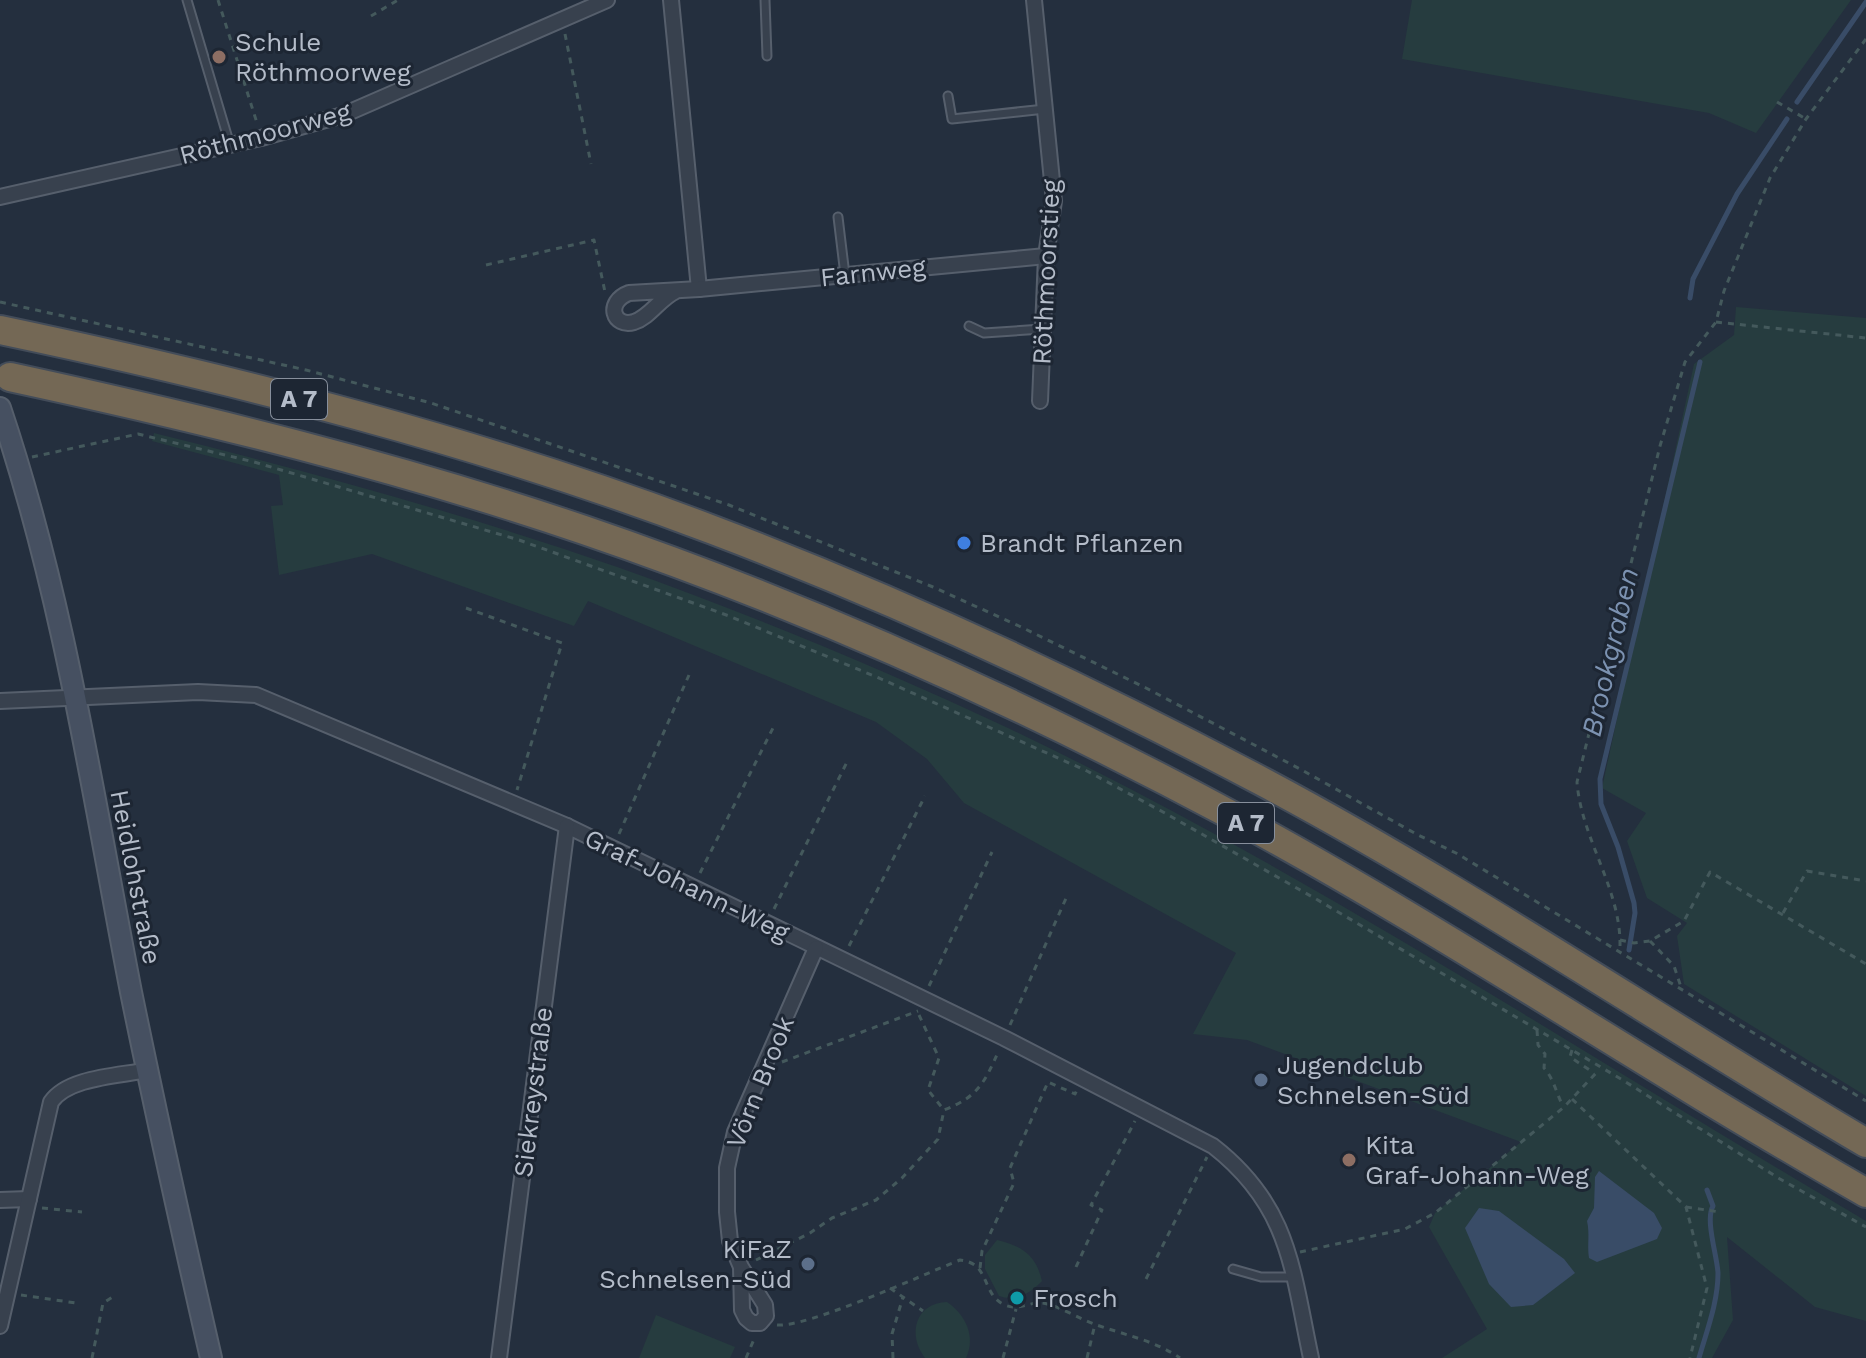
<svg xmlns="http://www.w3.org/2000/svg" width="1866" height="1358" viewBox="0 0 1866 1358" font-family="'Work Sans',sans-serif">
  <rect width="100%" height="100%" fill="#242f3e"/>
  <g fill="#263c3f">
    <polygon points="1412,0 1851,0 1756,133 1709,113 1402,59"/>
    <polygon points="1736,307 1866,318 1866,1096 1684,984 1677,936 1687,923 1647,898 1627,841 1646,813 1602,788 1694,364 1734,335"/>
    <path d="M 154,433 C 311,472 468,515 620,568 C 752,615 882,669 1008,728 C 1307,870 1582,1054 1866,1221 L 1866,1321 L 1815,1307 L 1727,1237 L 1733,1320 L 1712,1358 L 1442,1358 L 1487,1329 L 1429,1227 L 1435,1213 L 1521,1142 L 1247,1040 L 1193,1034 L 1236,953 L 964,803 L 927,759 L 876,722 L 588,601 L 574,626 L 372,554 L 279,575 L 271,506 L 283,505 L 279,475 L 152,441 Z"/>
    <path d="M 997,1240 C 1022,1246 1036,1255 1042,1281 C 1031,1293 1015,1302 999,1296 L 985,1269 L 985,1255 Z"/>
    <path d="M 947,1302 C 966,1315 976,1337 966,1358 L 925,1358 C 907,1335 915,1303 947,1302 Z"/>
    <polygon points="656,1315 735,1347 730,1358 639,1358"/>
  </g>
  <g fill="#394c67">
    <path d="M 1599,1171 L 1654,1213 L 1662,1228 L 1657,1239 L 1597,1262 L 1589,1258 C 1587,1245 1590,1234 1587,1221 L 1594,1208 L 1595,1177 Z"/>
    <polygon points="1479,1208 1499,1211 1564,1259 1575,1273 1533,1305 1511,1307 1489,1284 1465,1228"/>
  </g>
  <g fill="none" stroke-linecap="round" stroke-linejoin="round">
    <g stroke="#394c67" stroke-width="5">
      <polyline points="1797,102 1866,2"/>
      <polyline points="1690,298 1693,279 1737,194 1787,119"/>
      <polyline points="1629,950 1635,913 1634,903 1618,847 1601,804 1600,779 1700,362"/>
      <path d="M 1699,1358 C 1707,1330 1718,1302 1718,1273 C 1717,1255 1705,1220 1713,1206 L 1707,1190"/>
    </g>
    <g stroke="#565f6c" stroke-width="11">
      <g id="service">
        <polyline points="187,0 230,145"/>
        <polyline points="765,0 767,56"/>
        <polyline points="948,96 952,119 1045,109"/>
        <polyline points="838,217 845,275"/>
        <polyline points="969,326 984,333 1042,329"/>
        <polyline points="1233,1269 1261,1277 1294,1277"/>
      </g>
    </g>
    <g stroke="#565f6c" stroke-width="18">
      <g id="minor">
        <polyline points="671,0 699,289"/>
        <polyline points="1034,0 1054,201 1046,256 1040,401"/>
        <polyline points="0,197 261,138 343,115 607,0"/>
        <path d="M 676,291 C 660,298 650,317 634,322 C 613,328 605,302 629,293 L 699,289 L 1046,256"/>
        <path d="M 0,701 L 198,692 L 256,695 L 567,826 L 1004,1038 L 1213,1146 C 1290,1206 1292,1269 1311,1358"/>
        <polyline points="0,1200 29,1199"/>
        <polyline points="741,1267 765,1305 766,1316 760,1323 752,1323 746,1318 742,1310 741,1267 730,1241 727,1212 727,1168 735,1132 816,948"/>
        <path d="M 0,1326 L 51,1102 C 68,1077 119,1076 148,1070"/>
        <polyline points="499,1358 567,826"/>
      </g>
    </g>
    <g stroke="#565f6c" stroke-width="24">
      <path id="secondary" d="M 0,408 C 64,598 93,796 131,992 C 156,1114 183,1236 211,1358"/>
    </g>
    <g stroke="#434c59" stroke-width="32">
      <g id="motorway">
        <path d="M 0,330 C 242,381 482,442 713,530 C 903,602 1086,688 1265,783 C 1471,893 1665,1025 1866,1143"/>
        <path d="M 10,377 C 204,419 396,466 584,530 C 807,606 1024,704 1231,815 C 1385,898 1532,992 1681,1083 C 1742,1121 1804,1157 1866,1193"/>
      </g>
    </g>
    <g stroke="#44595c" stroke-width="3" stroke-dasharray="6 6" stroke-linecap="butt">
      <polyline points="218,0 257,123"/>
      <polyline points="371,16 398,0"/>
      <polyline points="565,34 591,164"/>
      <polyline points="1777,102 1806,119"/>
      <polyline points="486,265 594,240 605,292"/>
      <polyline points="0,302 306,370 431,403 729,505 933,587 1019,626 1146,688 1300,769 1418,835 1456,853 1866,1101"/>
      <polyline points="1716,322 1866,338"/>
      <polyline points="32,457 138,434 254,462 519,540 729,616 879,678 1087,771 1163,812 1316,899 1621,1079 1780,1179 1866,1227"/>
      <polyline points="466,608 562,643 517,790"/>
      <polyline points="619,834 689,675"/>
      <polyline points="700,873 774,726"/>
      <polyline points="774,909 847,762"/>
      <polyline points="1783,913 1807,871 1866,881"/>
      <polyline points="1620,940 1634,943 1650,941 1684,921 1710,872 1866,964"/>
      <polyline points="1650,941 1674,966 1682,990"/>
      <polyline points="849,946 925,796"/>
      <path d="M 1620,946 C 1621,889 1581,838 1577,782 L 1660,446 L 1685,362 L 1716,322 L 1724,291 L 1770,178 L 1806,119 L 1866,39"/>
      <polyline points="929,986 992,852"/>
      <polyline points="919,1015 939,1058 928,1090 944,1110"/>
      <polyline points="1010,1025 1067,896"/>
      <path d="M 1537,1030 L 1538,1045 L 1545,1054 L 1544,1068 C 1554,1079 1556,1093 1563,1106"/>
      <polyline points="1572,1050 1570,1057 1594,1073"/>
      <polyline points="782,1062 918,1011"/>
      <polyline points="1572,1099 1686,1207 1707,1288 1690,1358"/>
      <polyline points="1686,1207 1720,1212"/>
      <polyline points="42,1208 82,1212"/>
      <polyline points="1300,1252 1405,1229 1435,1213 1564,1107 1597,1072"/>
      <path d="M 756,1260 L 810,1233 L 832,1218 L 876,1200 L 902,1178 L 938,1139 L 944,1110 C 978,1097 985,1082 999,1050"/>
      <polyline points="1076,1267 1102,1210 1091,1205 1135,1121"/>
      <polyline points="980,1268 982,1251 1014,1183 1010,1168 1048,1082 1075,1094 1077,1090"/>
      <polyline points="1146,1279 1207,1157"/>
      <polyline points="890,1288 923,1311"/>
      <polyline points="21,1295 76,1303"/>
      <path d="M 777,1325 C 807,1328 924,1274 960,1260 C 991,1263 981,1295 1005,1305 C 1019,1311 1028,1302 1042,1303 C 1055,1304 1080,1319 1094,1324 C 1124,1335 1154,1340 1180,1358"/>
      <polyline points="92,1358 103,1303 114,1296"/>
      <polyline points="746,1358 755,1337"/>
      <polyline points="893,1358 892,1334 903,1297"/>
      <polyline points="1003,1358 1016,1309"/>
      <polyline points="1087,1358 1095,1324"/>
    </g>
    <use href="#service" stroke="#38414e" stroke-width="7"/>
    <use href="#minor" stroke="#38414e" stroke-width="14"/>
    <use href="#secondary" stroke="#465061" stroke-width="20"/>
    <use href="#motorway" stroke="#746855" stroke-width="28"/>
  </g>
  <g fill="#8d6e63" stroke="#1d2633" stroke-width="3">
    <circle cx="219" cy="57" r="8"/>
    <circle cx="1349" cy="1160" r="8"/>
  </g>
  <circle fill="#3f7fe0" stroke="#1d2633" stroke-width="3" cx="964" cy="543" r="8"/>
  <g fill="#5c6f8a" stroke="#1d2633" stroke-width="3">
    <circle cx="1261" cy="1080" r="8"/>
    <circle cx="808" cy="1264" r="8"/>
  </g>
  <circle fill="#0f9aa8" stroke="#1d2633" stroke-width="3" cx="1017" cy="1298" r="8"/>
  <g text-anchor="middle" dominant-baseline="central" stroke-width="6" stroke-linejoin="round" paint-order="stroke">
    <g fill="#1d2633" stroke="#878f9c" stroke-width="2">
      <rect x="271" y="379" width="56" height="40" rx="6"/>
      <rect x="1218" y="803" width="56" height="40" rx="6"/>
    </g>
    <g font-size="24" font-weight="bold" fill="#b4bcc9">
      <text x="299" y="399">A 7</text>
      <text x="1246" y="823">A 7</text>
    </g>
    <g font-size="26" fill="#b4bcc9" stroke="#1d2633" text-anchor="start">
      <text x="235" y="42">Schule<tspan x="235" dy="30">Röthmoorweg</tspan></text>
      <text x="980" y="543">Brandt Pflanzen</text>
      <text x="1277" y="1065">Jugendclub<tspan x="1277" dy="30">Schnelsen-Süd</tspan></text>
      <text x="1365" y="1145">Kita<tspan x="1365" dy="30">Graf-Johann-Weg</tspan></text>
      <text x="792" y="1249" text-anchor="end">KiFaZ<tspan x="792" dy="30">Schnelsen-Süd</tspan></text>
      <text x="1033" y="1298">Frosch</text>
    </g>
    <g font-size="26" fill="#b4bcc9" stroke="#1d2633">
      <text transform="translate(265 133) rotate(-15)">Röthmoorweg</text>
      <text transform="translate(873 272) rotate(-6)">Farnweg</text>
      <text transform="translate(1046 272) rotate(-87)">Röthmoorstieg</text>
      <text transform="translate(136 877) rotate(79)">Heidlohstraße</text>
      <text transform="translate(687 885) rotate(26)">Graf-Johann-Weg</text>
      <text transform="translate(760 1082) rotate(-68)">Vörn Brook</text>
      <text transform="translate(533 1092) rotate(-83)">Siekreystraße</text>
    </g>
    <g font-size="28" font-style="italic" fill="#7c92b1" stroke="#1d2633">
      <text transform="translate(1610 652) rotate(-77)">Brookgraben</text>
    </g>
  </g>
</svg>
